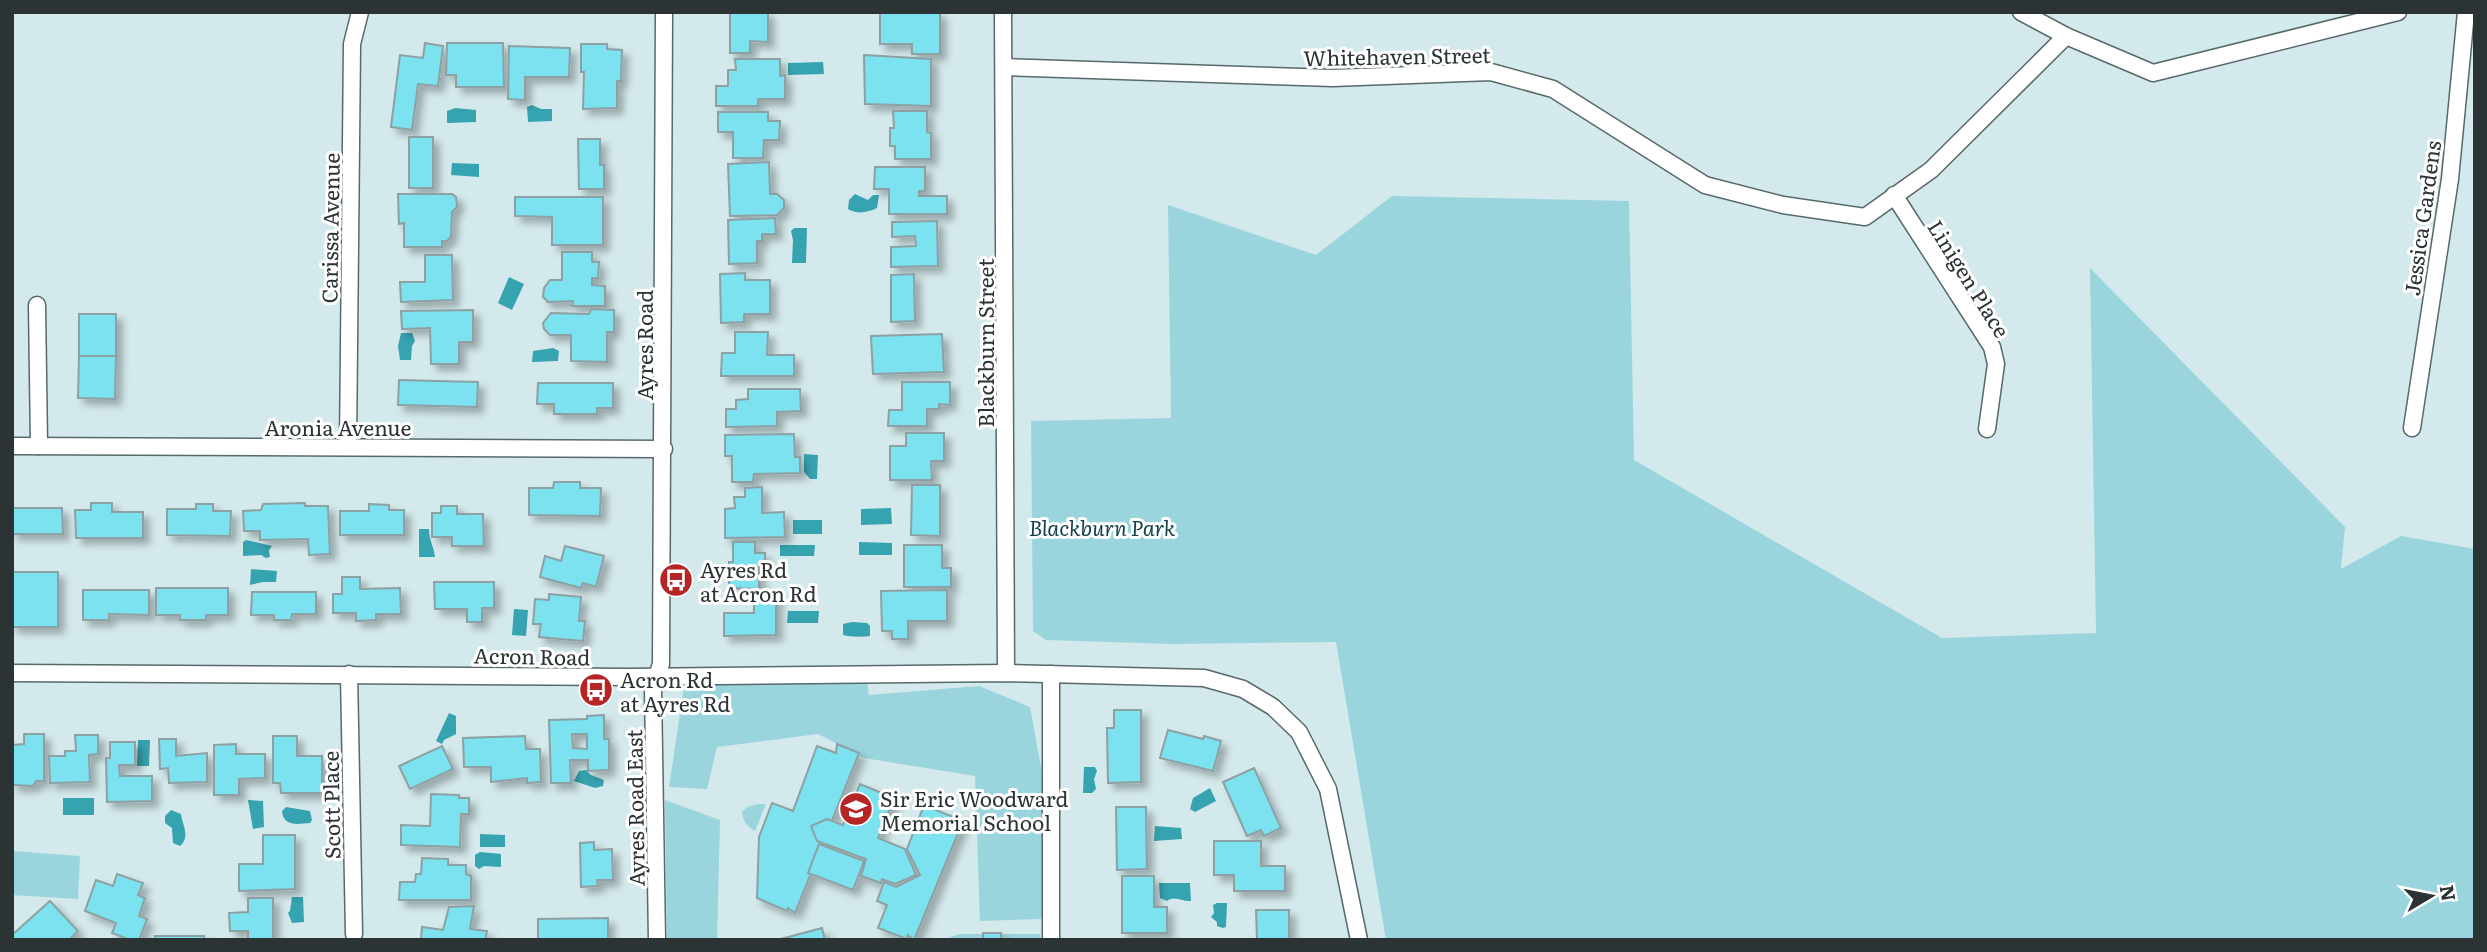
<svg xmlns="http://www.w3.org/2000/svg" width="2487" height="952" viewBox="0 0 2487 952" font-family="Literata,serif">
  <defs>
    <filter id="shadow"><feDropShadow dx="6" dy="6" stdDeviation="3.5" flood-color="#0004"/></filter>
  </defs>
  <rect width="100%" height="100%" fill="#d4e9eb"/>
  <g fill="#9ad5de">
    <polygon points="1392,196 1629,201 1634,460 1942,638 2096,633 2090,268 2345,527 2341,569 2401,536 2475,549 2475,940 1386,940 1336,642 1172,644 1046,640 1033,631 1031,421 1171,418 1168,205 1316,255"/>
    <polygon points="685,680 867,683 869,695 979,686 1030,707 1045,789 1042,919 980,921 975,776 864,758 818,734 717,747 707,789 669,787"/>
    <polygon points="665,800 720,820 717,940 667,940"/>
    <path d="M 758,804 L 766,804 L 755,831 C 747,827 743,821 742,812 L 747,807 Z"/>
    <polygon points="12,851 80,856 78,899 12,895"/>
    <polygon points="959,934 1040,934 1041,940 943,940"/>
  </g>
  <g fill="#36a3b0">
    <polygon points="823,62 824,74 788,75 788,63"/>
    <polygon points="532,105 541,109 552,109 552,121 528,122 527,107"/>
    <polygon points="455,108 476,110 476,122 447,123 447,111"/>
    <polygon points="452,163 479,164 479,177 451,175"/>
    <path d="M 855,194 L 868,200 L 873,195 L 879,195 L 877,208 C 869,212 857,215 848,209 L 849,200 Z"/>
    <polygon points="794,228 807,228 806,263 792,263 793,240 791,231"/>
    <polygon points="509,277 524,284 512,310 498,303"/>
    <polygon points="401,333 412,333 415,341 412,346 411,360 400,360 398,346"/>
    <polygon points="553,348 559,351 558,361 532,362 533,351"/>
    <polygon points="804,454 818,455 817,479 810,479 804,472"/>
    <polygon points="891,508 892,524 861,525 861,509"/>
    <rect x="793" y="520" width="29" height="14"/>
    <path d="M 419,529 L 429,529 C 429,540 434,547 435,557 L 419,557 Z"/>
    <polygon points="246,540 272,546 269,550 270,557 266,558 261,555 243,556 243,542"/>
    <polygon points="859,542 892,543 892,555 859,555"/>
    <polygon points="780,545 815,545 814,556 780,556"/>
    <polygon points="251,569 277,571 276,582 263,582 250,585"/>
    <polygon points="514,609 528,610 526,636 512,635"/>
    <polygon points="788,611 819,611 818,623 787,623"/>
    <path d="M 852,622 L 867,623 L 870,626 L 870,636 C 861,637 851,637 843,635 L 843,624 Z"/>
    <polygon points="449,713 456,716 456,734 444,740 442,744 436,741"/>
    <polygon points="138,740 150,740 149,766 137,766"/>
    <polygon points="1084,767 1095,767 1097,771 1094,779 1096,789 1092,793 1083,793"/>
    <polygon points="586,770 591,775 604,780 603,786 595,788 574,781 579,771"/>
    <polygon points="1210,788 1216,801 1195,812 1190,809 1193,798"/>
    <rect x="63" y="798" width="31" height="17"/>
    <polygon points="248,800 263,801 264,827 253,829"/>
    <path d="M 286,807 L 310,811 L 312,820 L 310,823 C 298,824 283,827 282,811 Z"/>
    <path d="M 171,810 L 181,814 C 182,824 191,837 180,846 L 173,843 L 172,828 L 165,823 L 165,816 Z"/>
    <polygon points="1155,826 1181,828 1182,839 1154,841"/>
    <polygon points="480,834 505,835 505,847 480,847"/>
    <polygon points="480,852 501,854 501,867 484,866 479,869 475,866 475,855"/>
    <path d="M 1159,883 L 1190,883 L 1191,901 C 1182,902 1175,895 1167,901 L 1160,898 Z"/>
    <polygon points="292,897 303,897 304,922 292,923 288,913 290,911"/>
    <polygon points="1217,903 1227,903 1226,927 1223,928 1217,926 1217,922 1211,917 1214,913 1213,905"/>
  </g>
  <g fill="#7be2ef" stroke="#8da0a3" stroke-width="2" fill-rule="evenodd" filter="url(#shadow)">
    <polygon points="730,12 768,12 768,42 750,41 750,53 730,53"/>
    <polygon points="880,12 940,12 940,54 912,54 912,44 880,44"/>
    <polygon points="425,43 443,46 438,86 418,84 412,130 391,127 400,55 423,58"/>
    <polygon points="447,43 503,43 504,87 456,87 456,75 446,75"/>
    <polygon points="581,44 607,44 607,49 622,50 621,81 617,81 617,108 583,109 584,72 581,72"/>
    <polygon points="509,46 570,48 569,77 525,77 525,100 508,99"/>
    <polygon points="864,55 931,59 931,106 865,104"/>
    <polygon points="735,59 780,59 780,76 785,75 785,99 758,99 758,106 716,106 716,86 728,86 728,70 736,70"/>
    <polygon points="893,111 927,111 927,132 931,133 931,159 895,159 895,146 890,146 890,128 894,128"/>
    <polygon points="718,112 768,112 768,121 780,121 779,140 764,140 763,158 733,158 733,132 718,132"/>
    <rect x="409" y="137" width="24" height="51"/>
    <polygon points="578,139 600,139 600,165 604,165 604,189 579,189"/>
    <polygon points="769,162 770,194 777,194 784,200 784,208 777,215 730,216 728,164"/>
    <polygon points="875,167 925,167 925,191 919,191 919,196 947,196 947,214 889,214 889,189 874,189"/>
    <polygon points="398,194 452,194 456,197 457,207 452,212 451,236 447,241 442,241 442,247 404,247 404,223 399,224"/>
    <polygon points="515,197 603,197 603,245 552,245 552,217 515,216"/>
    <polygon points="775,218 776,234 762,234 762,241 757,241 757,263 729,264 728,220"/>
    <polygon points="937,221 938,266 891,267 891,247 916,246 915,236 892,237 892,222"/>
    <polygon points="562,252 592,252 592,262 599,262 598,278 592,278 592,285 605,286 605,306 572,306 573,301 548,302 543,297 544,288 550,280 562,280"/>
    <polygon points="425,255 452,255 453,300 401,302 400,282 425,282"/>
    <polygon points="745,273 745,280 770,280 770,314 744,314 744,322 721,323 720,274"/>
    <polygon points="914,274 915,321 891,322 891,275"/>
    <polygon points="591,309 614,310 614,332 607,332 607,362 571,361 571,335 550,335 544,329 543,323 551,313 589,314"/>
    <polygon points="473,310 473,342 459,342 459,364 431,364 430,328 402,329 401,311"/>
    <rect x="79" y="314" width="37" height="42"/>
    <polygon points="735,332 768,332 767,355 794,355 794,376 721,376 722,353 735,353"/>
    <polygon points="942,334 944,372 873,374 871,336"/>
    <polygon points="79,356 116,356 115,399 78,398"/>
    <polygon points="399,380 478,382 477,407 398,405"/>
    <polygon points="902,382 950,382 950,405 939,404 939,409 927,409 927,426 888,426 889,410 902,410"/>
    <polygon points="538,383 613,383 613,408 597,408 597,414 554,414 554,404 537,404"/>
    <polygon points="748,389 800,389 801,411 777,412 777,426 726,427 726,409 736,409 736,400 748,399"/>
    <polygon points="906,433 944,433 944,461 931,461 932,480 890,480 890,446 906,446"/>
    <polygon points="794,434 795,457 800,457 800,473 754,474 753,482 732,482 732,456 725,456 725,435"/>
    <polygon points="554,482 580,482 580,488 601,488 600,516 529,515 529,488 553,488"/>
    <polygon points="912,485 940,485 940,536 911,535"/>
    <polygon points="762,487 762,513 784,512 785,537 725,538 725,509 735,508 734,497 745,497 745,488"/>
    <polygon points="91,503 112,503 112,512 143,512 143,538 76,538 75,510 91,510"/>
    <polygon points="305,503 305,506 328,506 330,554 309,555 308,539 260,540 260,531 244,531 243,511 261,510 263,504"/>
    <polygon points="196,504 213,504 213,511 231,511 230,536 167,535 167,509 196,509"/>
    <polygon points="369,504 389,505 389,510 404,510 404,535 340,535 340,511 369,511"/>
    <polygon points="441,506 457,506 457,514 483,514 484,546 452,546 452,537 432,537 432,513 441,513"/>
    <polygon points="12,508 62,508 63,534 12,534"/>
    <polygon points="733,542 755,542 755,553 765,553 765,565 759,565 759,589 729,588 729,562 733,562"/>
    <polygon points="904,545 942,545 942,568 951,568 951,587 904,587"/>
    <polygon points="565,546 604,556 596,587 583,583 581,588 540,577 545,556 561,561"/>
    <rect x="12" y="572" width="46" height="55"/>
    <polygon points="342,577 360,577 360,589 400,588 401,614 376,614 376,620 356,621 356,613 333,613 333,594 342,594"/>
    <polygon points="434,582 494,582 494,608 482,608 482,622 467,622 467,609 435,609"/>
    <polygon points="156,588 228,588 228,615 206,615 206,620 180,620 180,615 156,615"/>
    <polygon points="83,590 149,590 149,615 109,614 109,620 83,620"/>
    <polygon points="947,590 947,621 908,621 908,639 892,639 892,631 882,631 881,591"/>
    <polygon points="252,592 316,592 316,614 292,614 291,620 274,620 274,615 251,615"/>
    <polygon points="549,594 581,597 579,621 585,621 583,641 539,637 541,624 533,624 535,599 549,600"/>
    <polygon points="776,594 776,635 724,636 724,613 754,613 754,595"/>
    <polygon points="1114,710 1141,710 1141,782 1108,783 1107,728 1114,728"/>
    <path d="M 604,715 L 604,739 L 609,739 L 609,770 L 588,771 L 588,760 L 570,760 L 571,783 L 551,783 L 549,720 L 587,719 L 587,716 ZM 572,734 L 587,734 L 587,749 L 573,748 Z"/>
    <polygon points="1168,730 1203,739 1204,736 1221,741 1213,771 1160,758"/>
    <polygon points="24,734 44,734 44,781 36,781 33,786 12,785 12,745 24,744"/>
    <polygon points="75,735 98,735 98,754 89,755 90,782 50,783 49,756 65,756 65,751 76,751"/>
    <polygon points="273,736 297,736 297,756 322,756 322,793 281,793 280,783 273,783"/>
    <polygon points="525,736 526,749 540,749 541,782 527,783 527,778 491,782 491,767 464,767 463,738"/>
    <polygon points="159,739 176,739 176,756 207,753 207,782 169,783 168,768 160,769"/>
    <polygon points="110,742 135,742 135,765 119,765 120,776 152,776 152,801 107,802 106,758 110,758"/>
    <polygon points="236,744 236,754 265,754 265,778 239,779 239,795 214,795 214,745"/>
    <polygon points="837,744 859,753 795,913 788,908 787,911 757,898 759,837 772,803 793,811 817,746 836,753"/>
    <polygon points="442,746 453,769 410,789 399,766"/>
    <polygon points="1254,768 1281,828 1264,836 1261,830 1247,836 1223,782"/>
    <polygon points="860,784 894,798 878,838 905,849 916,875 895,884 882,879 881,883 861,876 866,859 817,841 811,826 827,819 843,825"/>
    <polygon points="431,794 459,795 459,798 469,798 469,814 461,814 460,847 401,845 401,825 430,826"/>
    <polygon points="924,805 963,821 914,940 908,935 907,939 878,928 887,905 877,901 884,882 896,887 920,875 907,849"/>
    <polygon points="1116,807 1146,807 1147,869 1117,870"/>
    <polygon points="263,835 295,835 295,889 239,891 239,864 263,864"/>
    <polygon points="1214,841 1261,841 1261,866 1285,866 1285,891 1234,891 1234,875 1214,875"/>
    <polygon points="594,842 594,850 612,849 613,880 597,880 598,886 581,887 580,843"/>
    <polygon points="819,844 864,861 853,890 808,873"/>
    <polygon points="422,858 448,859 448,865 466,865 466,874 471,876 471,900 399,900 400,882 415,882 416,874 421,874"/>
    <polygon points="117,874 143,883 138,895 145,898 139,916 147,919 139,940 130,940 112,933 116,923 85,911 96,880 113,886"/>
    <polygon points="1122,876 1154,876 1154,907 1167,907 1167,933 1122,933"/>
    <polygon points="248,898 273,898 273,940 248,940 248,931 230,931 229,913 248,912"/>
    <polygon points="50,901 78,931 69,940 12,940 12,935"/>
    <polygon points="474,906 470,929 487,931 485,940 421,940 422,927 443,930 449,907"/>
    <polygon points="1256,910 1289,910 1289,940 1257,940"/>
    <polygon points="608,918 608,939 619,940 538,940 538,919"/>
    <polygon points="822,928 825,940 777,940"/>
    <rect x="983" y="933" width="18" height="7"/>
    <rect x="155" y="936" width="49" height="4"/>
  </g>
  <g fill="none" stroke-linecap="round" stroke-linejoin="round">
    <g stroke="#57696c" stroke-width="19">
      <g id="street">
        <polyline points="1003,12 1006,673"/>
        <polyline points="2021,12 2066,36 2153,73 2398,12"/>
        <polyline points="1004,67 1333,78 1491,72 1553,89 1705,185 1783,205 1865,217 1931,170 2066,36"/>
        <polyline points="1894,195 1992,347 1996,364 1987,429"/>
        <polyline points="37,305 39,446"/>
        <polyline points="2412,428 2450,179 2466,12"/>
        <polyline points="12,446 664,449"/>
        <polyline points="348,446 352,44 360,12"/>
        <polyline points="12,673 631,677 1006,673 1204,678 1243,689 1273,707 1299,732 1328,789 1359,940"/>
        <polyline points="349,674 354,934"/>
        <polyline points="1051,674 1051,940"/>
        <polyline points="657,940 653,689 661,664 664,12"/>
      </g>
    </g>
    <use href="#street" stroke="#fff" stroke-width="16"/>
  </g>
  <defs>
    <g id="bus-disc" transform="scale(1.75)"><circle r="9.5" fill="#b52525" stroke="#fff"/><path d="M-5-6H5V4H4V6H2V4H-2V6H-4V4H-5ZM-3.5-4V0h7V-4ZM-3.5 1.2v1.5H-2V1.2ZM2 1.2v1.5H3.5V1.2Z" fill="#fff"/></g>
    <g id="school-disc" transform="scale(1.75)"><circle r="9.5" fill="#b52525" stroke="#fff"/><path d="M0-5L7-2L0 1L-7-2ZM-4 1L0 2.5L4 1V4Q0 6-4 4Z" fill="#fff"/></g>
  </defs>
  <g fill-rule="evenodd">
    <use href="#bus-disc" x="676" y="580"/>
    <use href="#bus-disc" x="596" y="690"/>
    <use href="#school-disc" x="856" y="809"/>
  </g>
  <g text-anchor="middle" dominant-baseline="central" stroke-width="6" stroke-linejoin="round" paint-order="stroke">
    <g font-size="21" fill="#2b3334" stroke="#fff">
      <text transform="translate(1397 55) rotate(-1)">Whitehaven Street</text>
      <text transform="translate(2421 218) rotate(-82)">Jessica Gardens</text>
      <text transform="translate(329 228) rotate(-89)">Carissa Avenue</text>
      <text transform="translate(1970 278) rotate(58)">Linigen Place</text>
      <text transform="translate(984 343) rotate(-90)">Blackburn Street</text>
      <text transform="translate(643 345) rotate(-90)">Ayres Road</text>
      <text x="338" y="426">Aronia Avenue</text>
      <text transform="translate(532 655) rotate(1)">Acron Road</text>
      <text transform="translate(330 805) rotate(-91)">Scott Place</text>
      <text transform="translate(634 808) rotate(-91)">Ayres Road East</text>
    </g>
    <g font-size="21" font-style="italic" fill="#134349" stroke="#fff">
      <text x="1102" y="526">Blackburn Park</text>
    </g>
    <g font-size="21" fill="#2b3334" stroke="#fff" text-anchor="start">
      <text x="700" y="568">Ayres Rd<tspan x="700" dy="24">at Acron Rd</tspan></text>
      <text x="620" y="678">Acron Rd<tspan x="620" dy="24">at Ayres Rd</tspan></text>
      <text x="880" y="797">Sir Eric Woodward<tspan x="880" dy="24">Memorial School</tspan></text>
    </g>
  </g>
  <rect width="2487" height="952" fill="none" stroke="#2b3334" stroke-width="28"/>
  <g transform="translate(2431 896) rotate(80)" stroke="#ffffff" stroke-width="5" paint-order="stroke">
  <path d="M0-5L12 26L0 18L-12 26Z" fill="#2b3334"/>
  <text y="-10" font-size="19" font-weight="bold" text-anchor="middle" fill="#2b3334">N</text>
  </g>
</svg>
